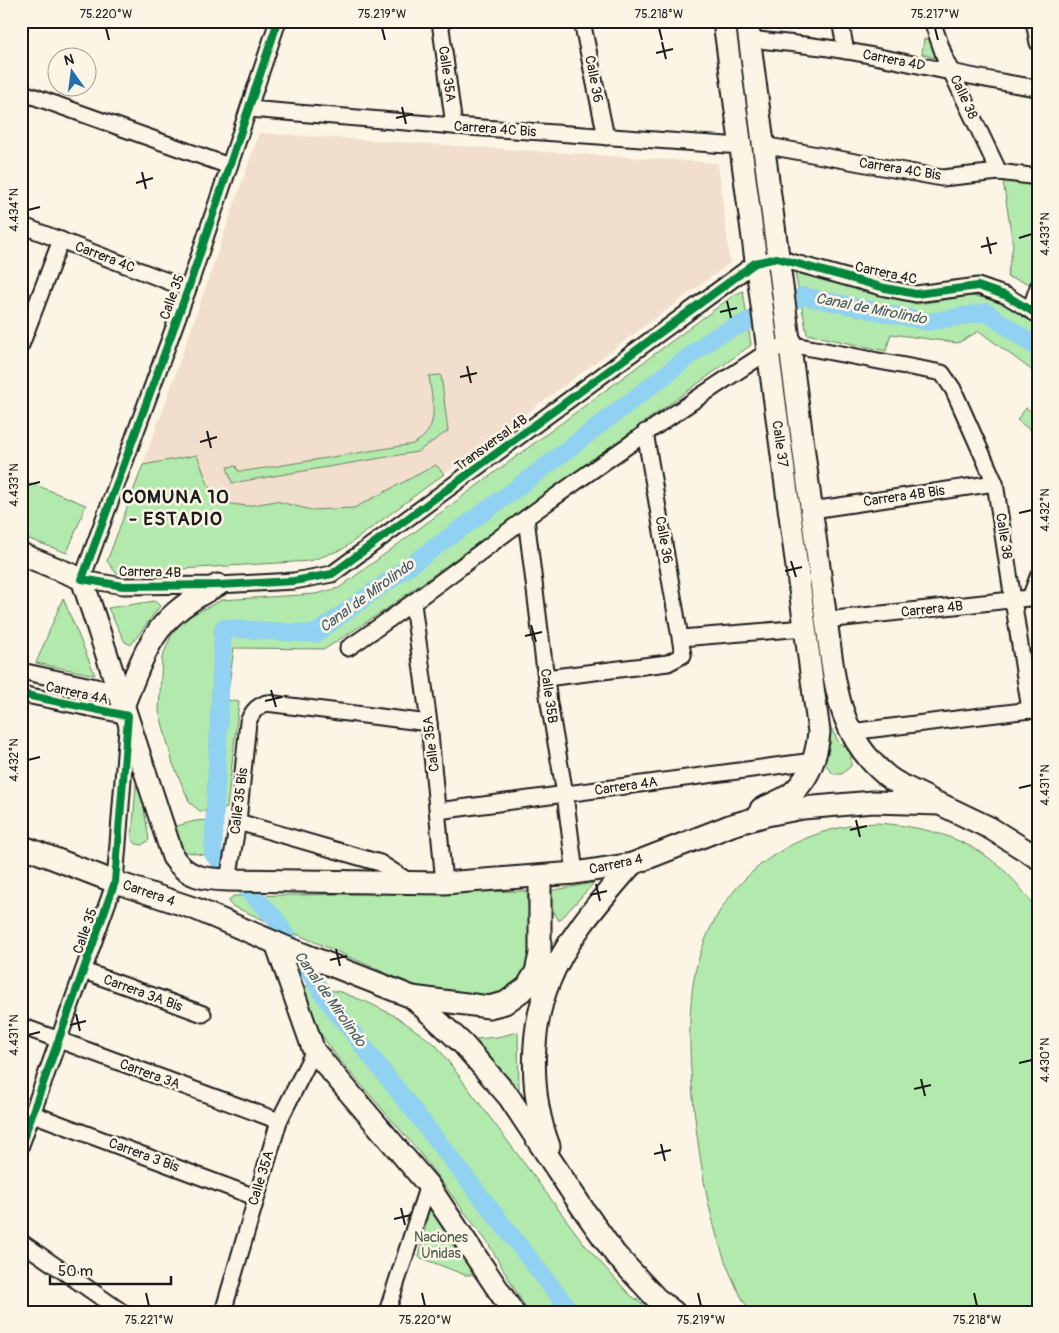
<svg xmlns="http://www.w3.org/2000/svg" width="1059" height="1333" viewBox="0 0 1059 1333" font-family="Pangolin,sans-serif">
  <rect width="100%" height="100%" fill="#fcf5e5"/>
  <filter id="ink" filterUnits="userSpaceOnUse"><feTurbulence type="fractalNoise" baseFrequency=".02" numOctaves="2"/><feDisplacementMap in="SourceGraphic" scale="10" xChannelSelector="R" yChannelSelector="G"/><feConvolveMatrix kernelMatrix="1 2 1 2 8 2 1 2 1" color-interpolation-filters="sRGB"/></filter>
  <g filter="url(#ink)">
    <polygon fill="#f2decc" points="259,133 718,163 730,263 343,549 310,561 116,573 107,561 165,404"/>
    <g fill="#b2e9ac" stroke="#678264">
      <polygon points="924,39 938,39 946,61 922,54"/>
      <polygon points="1002,174 1038,179 1038,268 1035,285 1007,277 1013,246"/>
      <polygon points="795,272 917,304 971,296 996,299 1038,323 1038,375 979,331 958,343 891,334 886,351 807,334"/>
      <polygon points="743,291 751,345 385,610 325,649 234,648 227,700 239,702 227,808 219,811 200,811 190,803 173,764 159,711 162,658 171,636 184,619 222,600 315,594 339,588 734,295"/>
      <path d="M 441,375 L 448,431 L 417,452 L 232,483 L 227,467 L 236,466 L 238,471 L 246,471 L 413,444 C 442,429 432,403 429,376 Z"/>
      <polygon points="1026,408 1038,416 1038,425 1031,431 1017,420"/>
      <polygon points="197,455 209,487 224,503 247,506 276,501 311,510 354,508 436,465 444,474 343,549 310,561 116,573 107,561 143,465"/>
      <polygon points="21,479 86,505 67,553 21,536"/>
      <polygon points="63,598 95,675 36,663"/>
      <polygon points="155,601 160,606 131,645 125,642 108,608"/>
      <polygon points="830,726 838,741 851,754 851,766 842,774 833,774 825,764 825,756 830,744"/>
      <polygon points="140,783 149,840 142,845 136,844 132,839 136,784"/>
      <polygon points="222,819 214,834 216,851 203,855 178,850 173,827 195,821"/>
      <path d="M 877,823 C 948,828 1000,850 1038,913 L 1038,1312 L 750,1312 C 717,1259 705,1196 697,1135 C 691,1086 684,1009 698,961 C 722,877 791,827 877,823 Z"/>
      <polygon points="594,883 559,921 543,892"/>
      <polygon points="527,891 531,937 527,970 519,982 501,994 463,999 416,986 232,906 228,902 233,896"/>
      <polygon points="301,985 341,992 369,1003 397,1017 436,1045 585,1245 629,1294 653,1312 528,1312 488,1243 415,1147 337,1057 316,1027"/>
      <polygon points="518,1032 519,1093 476,1039 497,1037"/>
      <polygon points="430,1204 475,1275 465,1275 419,1257"/>
    </g>
    <g fill="none" stroke-linecap="round" stroke-linejoin="round">
      <polyline stroke="#91d1f2" stroke-width="18" points="568,1308 327,1000 274,917 213,854 223,628 315,634 513,491 716,336 803,296 929,322 986,312 1038,348"/>
      <g stroke="#1c1c1c" stroke-width="19">
        <g id="street">
          <polyline points="278,21 188,289 82,579 123,586 218,585 294,581 332,574 755,263 777,258 885,288 916,294 978,286 1007,296 1038,315"/>
          <polyline points="440,21 454,126"/>
          <polyline points="582,21 606,137"/>
          <polyline points="840,21 846,51"/>
          <polyline points="932,21 946,61 999,172"/>
          <polyline points="1034,21 1038,43"/>
          <path d="M 749,39 C 782,43 815,45 847,51 C 911,62 974,79 1038,88"/>
          <polyline points="21,92 229,166"/>
          <polyline points="249,109 454,126 741,146"/>
          <polyline points="763,145 942,178 999,172 1038,177"/>
          <polyline points="21,225 188,289"/>
          <polyline points="1030,310 1038,287"/>
          <polyline points="21,345 61,240"/>
          <polyline points="812,510 995,483"/>
          <polyline points="526,518 549,703 565,794 575,873"/>
          <polyline points="1030,598 1038,577"/>
          <polyline points="413,604 429,723 444,883"/>
          <polyline points="826,620 1038,597"/>
          <polyline points="681,638 804,628"/>
          <path d="M 348,648 C 409,607 467,562 526,518 C 605,460 686,405 767,352 L 789,344 L 942,373 L 953,389 L 995,483 L 1030,710"/>
          <polyline points="21,671 120,692"/>
          <polyline points="546,678 668,663 683,655 645,432"/>
          <polyline points="21,694 128,716 115,882 21,1145"/>
          <polyline points="850,732 1030,710 1038,712"/>
          <polyline points="438,811 813,761"/>
          <polyline points="238,822 380,863 410,882"/>
          <path d="M 228,880 L 238,822 L 248,722 C 252,712 256,707 266,703 L 429,723"/>
          <polyline points="84,971 203,1014"/>
          <polyline points="21,1026 279,1121"/>
          <polyline points="33,1114 255,1197"/>
          <polyline points="21,1242 122,1312"/>
          <polyline points="223,1312 279,1121 314,1051"/>
          <polyline points="387,1312 428,1185"/>
        </g>
      </g>
      <g stroke="#1c1c1c" stroke-width="25">
        <g id="secondary">
          <path d="M 724,21 L 819,732 C 817,754 810,778 792,793 C 784,800 771,804 761,809"/>
          <path d="M 747,21 L 826,620 C 835,680 836,735 887,776 C 899,786 917,792 931,800"/>
          <path d="M 21,554 L 82,579 L 173,857 C 187,878 204,879 228,880 L 444,883 L 575,873 L 632,864 L 732,825 L 767,815 L 803,808 L 873,802 L 940,804 L 990,828 L 1038,858"/>
          <path d="M 124,704 C 148,643 156,616 218,585"/>
          <polyline points="21,846 115,882 196,909 290,949 412,997 463,1044 509,1097 583,1209 615,1254 656,1298 674,1312"/>
          <polyline points="276,943 314,1051 428,1185 513,1312"/>
          <polyline points="412,997 489,1007 505,1003 527,987 536,972 540,954 540,877"/>
          <path d="M 549,1146 C 530,1097 529,1031 549,982 C 567,937 601,900 632,864"/>
        </g>
      </g>
      <use href="#street" stroke="#fcf5e5" stroke-width="15"/>
      <use href="#secondary" stroke="#fcf5e5" stroke-width="21"/>
      <g stroke="#fcf5e5" stroke-width="11">
        <g id="cycleway">
          <polyline points="278,21 188,289 82,579 123,586 218,585 294,581 332,574 755,263 777,258 885,288 916,294 978,286 1007,296 1038,315"/>
          <polyline points="21,694 128,716 115,882 21,1145"/>
        </g>
      </g>
      <use href="#cycleway" stroke="#00873e" stroke-width="8"/>
    </g>
  </g>
  <path fill="none" stroke="#1c1c1c" stroke-width="2" d="M 106,28 L 109,40M 382,28 L 385,40M 659,28 L 662,40M 935,28 L 938,40M 662,42 L 666,59M 656,53 L 673,49M 402,107 L 406,124M 396,118 L 413,114M 142,172 L 146,189M 136,183 L 153,178M 28,210 L 40,207M 987,237 L 991,254M 1019,238 L 1032,234M 981,247 L 997,243M 727,301 L 731,318M 720,312 L 737,308M 467,366 L 471,383M 460,377 L 477,373M 207,431 L 211,448M 200,442 L 217,437M 28,485 L 40,482M 1019,513 L 1032,510M 791,561 L 796,577M 785,571 L 802,567M 531,625 L 536,642M 525,636 L 542,632M 271,690 L 276,707M 265,701 L 282,697M 28,760 L 40,757M 1019,788 L 1032,785M 856,820 L 860,837M 850,830 L 867,826M 596,884 L 600,901M 590,895 L 607,891M 336,949 L 340,966M 330,960 L 347,956M 76,1014 L 80,1031M 70,1025 L 86,1021M 28,1035 L 40,1032M 1019,1063 L 1032,1060M 921,1079 L 925,1096M 914,1089 L 931,1085M 661,1144 L 665,1161M 654,1154 L 671,1150M 401,1208 L 405,1225M 394,1219 L 411,1215M 146,1293 L 149,1306M 422,1293 L 425,1306M 698,1293 L 701,1306M 974,1293 L 977,1306"/>
  <g text-anchor="middle" dominant-baseline="central" stroke-width="5" stroke-linejoin="round" paint-order="stroke">
    <g font-size="14" fill="#1c1c1c" stroke="#fcf5e5">
      <text transform="translate(894 60) rotate(11)">Carrera 4D</text>
      <text transform="translate(447 74) rotate(82)">Calle 35A</text>
      <text transform="translate(594 79) rotate(79)">Calle 36</text>
      <text transform="translate(964 97) rotate(65)">Calle 38</text>
      <text transform="translate(495 129) rotate(4)">Carrera 4C Bis</text>
      <text transform="translate(900 169) rotate(9)">Carrera 4C Bis</text>
      <text transform="translate(105 257) rotate(21)">Carrera 4C</text>
      <text transform="translate(886 273) rotate(12)">Carrera 4C</text>
      <text transform="translate(172 297) rotate(-70)">Calle 35</text>
      <text transform="translate(491 443) rotate(-36)">Transversal 4B</text>
      <text transform="translate(780 444) rotate(82)">Calle 37</text>
      <text transform="translate(904 496) rotate(-8)">Carrera 4B Bis</text>
      <text transform="translate(1004 536) rotate(81)">Calle 38</text>
      <text transform="translate(664 540) rotate(80)">Calle 36</text>
      <text transform="translate(150 572) rotate(1)">Carrera 4B</text>
      <text transform="translate(932 609) rotate(-6)">Carrera 4B</text>
      <text transform="translate(77 693) rotate(12)">Carrera 4A</text>
      <text transform="translate(549 696) rotate(82)">Calle 35B</text>
      <text transform="translate(431 744) rotate(-97)">Calle 35A</text>
      <text transform="translate(626 786) rotate(-8)">Carrera 4A</text>
      <text transform="translate(239 801) rotate(-83)">Calle 35 Bis</text>
      <text transform="translate(616 864) rotate(-12)">Carrera 4</text>
      <text transform="translate(149 893) rotate(19)">Carrera 4</text>
      <text transform="translate(85 931) rotate(-71)">Calle 35</text>
      <text transform="translate(143 993) rotate(20)">Carrera 3A Bis</text>
      <text transform="translate(150 1074) rotate(20)">Carrera 3A</text>
      <text transform="translate(144 1155) rotate(20)">Carrera 3 Bis</text>
      <text transform="translate(261 1178) rotate(-73)">Calle 35A</text>
    </g>
    <g font-size="14" fill="#495a47" stroke="#fcf5e5">
      <text x="441" y="1237">Naciones<tspan x="441" dy="16">Unidas</tspan></text>
    </g>
    <g font-size="15" font-style="italic" fill="#455b67" stroke="#fcf5e5">
      <text transform="translate(871 309) rotate(11)">Canal de Mirolindo</text>
      <text transform="translate(367 596) rotate(-36)">Canal de Mirolindo</text>
      <text transform="translate(330 999) rotate(55)">Canal de Mirolindo</text>
    </g>
    <g font-size="19" font-weight="bold" letter-spacing="1" fill="#1c1c1c" stroke="#fcf5e5">
      <text x="176" y="497">COMUNA 10<tspan x="176" dy="22">- ESTADIO</tspan></text>
    </g>
  </g>
  <rect width="1059" height="1333" fill="none" stroke="#fcf5e5" stroke-width="55"/>
  <g transform="translate(72 72) rotate(346)"><circle r="24" fill="#fcf5e5" stroke="#a29e95"/>
  <path d="M0-4L9 19L0 12L-9 19Z" fill="#1f6fb2"/>
  <text y="-8" font-size="14" font-weight="bold" text-anchor="middle" fill="#1c1c1c">N</text>
  </g>
  <path d="M50 1276v8h121v-8" fill="none" stroke="#1c1c1c" stroke-width="2.5"/>
  <text x="58" y="1276" font-size="15" fill="#1c1c1c" stroke="#fcf5e5" stroke-width="4" paint-order="stroke">50 m</text>
  <rect x="28" y="28" width="1004" height="1278" fill="none" stroke="#1c1c1c" stroke-width="2"/>
  <g font-size="12" text-anchor="middle" fill="#1c1c1c">
    <text x="106" y="18">75.220°W</text>
    <text x="382" y="18">75.219°W</text>
    <text x="659" y="18">75.218°W</text>
    <text x="935" y="18">75.217°W</text>
    <text transform="translate(14 210) rotate(-90)" y="4">4.434°N</text>
    <text transform="translate(1045 234) rotate(-90)" y="4">4.433°N</text>
    <text transform="translate(14 485) rotate(-90)" y="4">4.433°N</text>
    <text transform="translate(1045 510) rotate(-90)" y="4">4.432°N</text>
    <text transform="translate(14 760) rotate(-90)" y="4">4.432°N</text>
    <text transform="translate(1045 785) rotate(-90)" y="4">4.431°N</text>
    <text transform="translate(14 1035) rotate(-90)" y="4">4.431°N</text>
    <text transform="translate(1045 1060) rotate(-90)" y="4">4.430°N</text>
    <text x="149" y="1324">75.221°W</text>
    <text x="425" y="1324">75.220°W</text>
    <text x="701" y="1324">75.219°W</text>
    <text x="977" y="1324">75.218°W</text>
  </g>
</svg>
